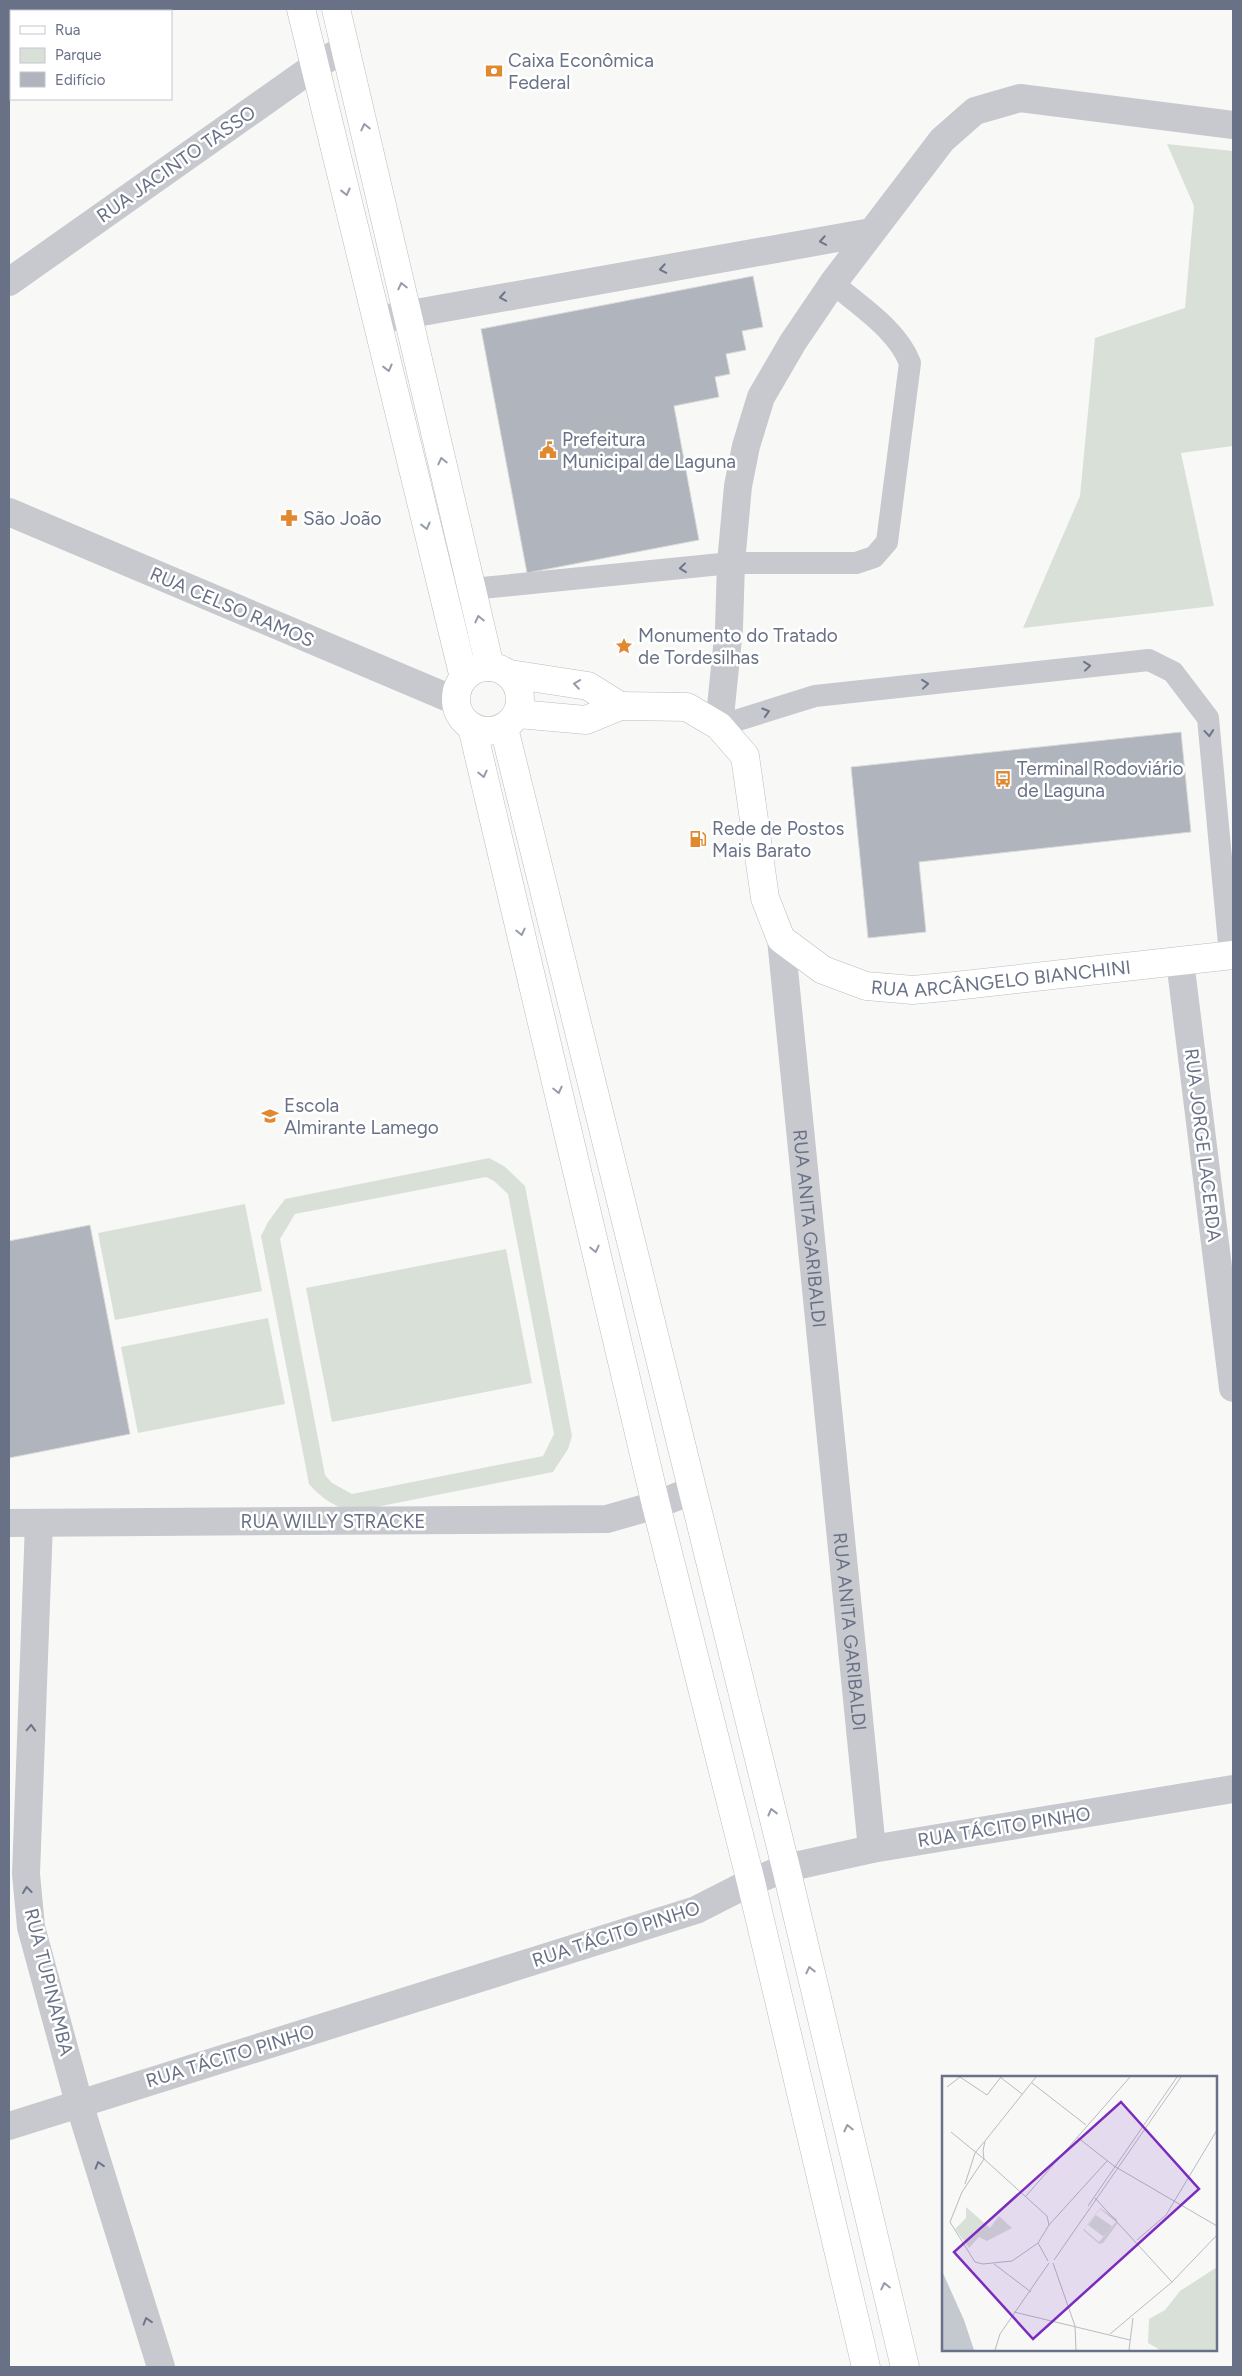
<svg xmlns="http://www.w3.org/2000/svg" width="1242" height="2376" viewBox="0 0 1242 2376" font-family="Figtree,sans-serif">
  <rect width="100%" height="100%" fill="#f8f9f7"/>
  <g fill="#d9e0d8" fill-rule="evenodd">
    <polygon points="1167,144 1233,151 1233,446 1181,453 1214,606 1023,628 1080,496 1095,338 1185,308 1194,206"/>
    <path d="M 489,1158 L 504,1166 L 525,1186 L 572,1436 L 568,1449 L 553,1472 L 351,1512 C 333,1505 321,1498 309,1484 L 261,1236 L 268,1222 L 285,1199 ZM 486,1177 L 494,1181 L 508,1194 L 554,1434 L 543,1456 L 352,1494 L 332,1483 L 325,1475 L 280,1239 L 295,1214 Z"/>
    <polygon points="245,1204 262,1291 115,1320 98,1233"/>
    <polygon points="506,1249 532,1383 332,1422 306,1288"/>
    <polygon points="268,1318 285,1404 138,1433 121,1347"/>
  </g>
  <g fill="#b0b4bd" stroke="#dadbd9">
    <polygon points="753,276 763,327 742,331 746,350 726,354 730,374 715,377 719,397 674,406 699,540 527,573 481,329"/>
    <polygon points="1181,732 1191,832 919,862 926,932 868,938 851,767"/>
    <polygon points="90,1225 130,1434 9,1458 9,1241"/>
  </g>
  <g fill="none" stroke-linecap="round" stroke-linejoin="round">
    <g stroke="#babcc2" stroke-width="29">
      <g id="secondary">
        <polyline points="301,9 464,678"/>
        <polyline points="336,9 490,667"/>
        <circle cx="488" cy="699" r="32"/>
        <polyline points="510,674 588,686 620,706"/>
        <path id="s2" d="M 518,714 L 586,720 L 620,706 L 687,707 L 719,726 L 745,756 L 765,898 L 781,939 L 823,970 L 866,986 L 913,990 L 955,986 L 1233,955"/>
        <polyline points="472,727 656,1505 751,1882 866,2367"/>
        <polyline points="504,728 786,1868 905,2367"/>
      </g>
    </g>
    <g stroke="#c7c9ce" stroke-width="22">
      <polyline points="79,11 80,9"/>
      <polyline points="9,85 11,82"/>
      <path d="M 472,589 L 731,563 L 856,563 L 874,557 L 887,542 L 910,363 C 897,329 859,306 833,283"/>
      <polyline points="719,726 815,696 1149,660 1173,672 1208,718 1230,955"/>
    </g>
    <g stroke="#c7c9ce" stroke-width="28">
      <polyline points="9,282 315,66 346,48"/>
      <polyline points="377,320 871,232"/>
      <polyline points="9,512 456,701"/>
      <polyline points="719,726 729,628 731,563 738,486 746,446 761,397 793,342 833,283 942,140 975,111 1020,98 1233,125"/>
      <path id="s1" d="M 781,939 L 872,1849"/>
      <polyline points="1180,961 1233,1388"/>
      <polyline points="9,1523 607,1519 656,1505 691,1491"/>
      <polyline points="39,1523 26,1874 31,1927 79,2103 161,2367"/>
      <polyline points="9,2126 696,1910 751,1882 786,1868 872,1849 1233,1789"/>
    </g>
    <use href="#secondary" stroke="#fff" stroke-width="28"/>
  </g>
  <defs><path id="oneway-chevron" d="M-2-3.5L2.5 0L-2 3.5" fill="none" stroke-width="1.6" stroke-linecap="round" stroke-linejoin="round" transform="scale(1.25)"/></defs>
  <g stroke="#969cab">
    <use href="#oneway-chevron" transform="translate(365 127) rotate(-103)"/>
    <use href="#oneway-chevron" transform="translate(346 192) rotate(76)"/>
    <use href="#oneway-chevron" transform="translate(402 286) rotate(-103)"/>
    <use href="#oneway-chevron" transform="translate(388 368) rotate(76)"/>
    <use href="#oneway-chevron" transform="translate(442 461) rotate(-103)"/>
    <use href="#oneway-chevron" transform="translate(426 526) rotate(76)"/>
    <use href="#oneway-chevron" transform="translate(479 619) rotate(-103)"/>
    <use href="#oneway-chevron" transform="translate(577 684) rotate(-172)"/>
    <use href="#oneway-chevron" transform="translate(483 774) rotate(77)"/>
    <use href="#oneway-chevron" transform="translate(521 932) rotate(77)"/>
    <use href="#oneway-chevron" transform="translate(558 1090) rotate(77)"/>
    <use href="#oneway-chevron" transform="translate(595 1249) rotate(77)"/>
    <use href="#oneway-chevron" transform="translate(772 1812) rotate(-104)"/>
    <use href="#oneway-chevron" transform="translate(810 1970) rotate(-103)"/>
    <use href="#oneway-chevron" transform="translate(848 2128) rotate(-103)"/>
    <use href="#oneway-chevron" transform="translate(885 2286) rotate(-103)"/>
  </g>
  <g stroke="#6e758b">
    <use href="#oneway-chevron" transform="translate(823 241) rotate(170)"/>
    <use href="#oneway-chevron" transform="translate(663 269) rotate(170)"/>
    <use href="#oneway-chevron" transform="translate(503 297) rotate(170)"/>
    <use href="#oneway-chevron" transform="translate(683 568) rotate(174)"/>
    <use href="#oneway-chevron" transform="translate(1087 666) rotate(-6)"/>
    <use href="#oneway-chevron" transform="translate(925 684) rotate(-6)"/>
    <use href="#oneway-chevron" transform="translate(766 712) rotate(-17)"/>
    <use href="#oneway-chevron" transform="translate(1209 733) rotate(85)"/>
    <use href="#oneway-chevron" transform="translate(31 1728) rotate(-88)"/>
    <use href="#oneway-chevron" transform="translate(27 1890) rotate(-96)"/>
    <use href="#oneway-chevron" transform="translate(99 2165) rotate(-107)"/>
    <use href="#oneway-chevron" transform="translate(147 2321) rotate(-107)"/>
  </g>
  <defs>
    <g id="bank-bare" transform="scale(1.35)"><path d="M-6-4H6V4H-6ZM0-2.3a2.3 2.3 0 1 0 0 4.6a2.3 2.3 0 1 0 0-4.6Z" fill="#e1892f" stroke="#fff" stroke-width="2.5" paint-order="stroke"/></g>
    <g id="civic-bare" transform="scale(1.35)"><path d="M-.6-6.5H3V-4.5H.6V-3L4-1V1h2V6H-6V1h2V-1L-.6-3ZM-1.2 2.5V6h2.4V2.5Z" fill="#e1892f" stroke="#fff" stroke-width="2.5" paint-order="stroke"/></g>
    <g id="pharmacy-bare" transform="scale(1.35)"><path d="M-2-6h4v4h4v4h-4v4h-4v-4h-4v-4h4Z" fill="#e1892f" stroke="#fff" stroke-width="2.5" paint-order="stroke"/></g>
    <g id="sight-bare" transform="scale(1.35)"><path d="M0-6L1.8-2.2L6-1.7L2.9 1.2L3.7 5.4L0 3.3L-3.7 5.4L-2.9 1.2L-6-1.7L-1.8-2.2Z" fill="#e1892f" stroke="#fff" stroke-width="2.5" paint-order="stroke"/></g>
    <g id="bus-bare" transform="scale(1.35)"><path d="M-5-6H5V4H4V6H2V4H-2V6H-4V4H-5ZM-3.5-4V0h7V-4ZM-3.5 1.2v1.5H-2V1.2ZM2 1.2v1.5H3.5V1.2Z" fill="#e1892f" stroke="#fff" stroke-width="2.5" paint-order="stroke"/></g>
    <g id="fuel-bare" transform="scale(1.35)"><path d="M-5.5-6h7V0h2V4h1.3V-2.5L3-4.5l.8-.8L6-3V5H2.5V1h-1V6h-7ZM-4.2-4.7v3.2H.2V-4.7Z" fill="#e1892f" stroke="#fff" stroke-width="2.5" paint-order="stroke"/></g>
    <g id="school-bare" transform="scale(1.35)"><path d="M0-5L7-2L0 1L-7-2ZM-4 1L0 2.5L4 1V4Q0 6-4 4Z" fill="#e1892f" stroke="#fff" stroke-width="2.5" paint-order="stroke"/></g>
  </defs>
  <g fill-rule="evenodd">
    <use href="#bank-bare" x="494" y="71"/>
    <use href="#civic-bare" x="548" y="450"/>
    <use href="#pharmacy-bare" x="289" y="518"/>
    <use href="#sight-bare" x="624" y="646"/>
    <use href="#bus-bare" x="1003" y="779"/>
    <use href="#fuel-bare" x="698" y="839"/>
    <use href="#school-bare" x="270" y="1116"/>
  </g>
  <g text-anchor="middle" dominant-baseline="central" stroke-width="5" stroke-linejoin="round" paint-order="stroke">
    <g font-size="19" fill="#697187" stroke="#fff" text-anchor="start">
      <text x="508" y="60">Caixa Econômica<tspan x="508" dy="22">Federal</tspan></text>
      <text x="562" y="439">Prefeitura<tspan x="562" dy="22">Municipal de Laguna</tspan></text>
      <text x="303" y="518">São João</text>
      <text x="638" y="635">Monumento do Tratado<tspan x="638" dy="22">de Tordesilhas</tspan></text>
      <text x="1017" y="768">Terminal Rodoviário<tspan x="1017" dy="22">de Laguna</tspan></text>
      <text x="712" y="828">Rede de Postos<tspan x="712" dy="22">Mais Barato</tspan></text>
      <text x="284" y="1105">Escola<tspan x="284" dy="22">Almirante Lamego</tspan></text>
    </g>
    <g font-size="19" fill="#697187" stroke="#fff">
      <text transform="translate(176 164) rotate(-35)">RUA JACINTO TASSO</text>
      <text transform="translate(232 607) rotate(23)">RUA CELSO RAMOS</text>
      <text stroke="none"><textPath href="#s2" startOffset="670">RUA ARCÂNGELO BIANCHINI</textPath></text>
      <text transform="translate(1203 1145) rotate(83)">RUA JORGE LACERDA</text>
      <text stroke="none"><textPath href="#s1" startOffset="291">RUA ANITA GARIBALDI</textPath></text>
      <text x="333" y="1521">RUA WILLY STRACKE</text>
      <text stroke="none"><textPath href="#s1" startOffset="696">RUA ANITA GARIBALDI</textPath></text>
      <text transform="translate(1004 1827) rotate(-9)">RUA TÁCITO PINHO</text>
      <text transform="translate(616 1934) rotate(-18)">RUA TÁCITO PINHO</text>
      <text transform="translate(49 1982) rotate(76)">RUA TUPINAMBA</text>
      <text transform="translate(230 2056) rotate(-17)">RUA TÁCITO PINHO</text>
    </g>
  </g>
  <g transform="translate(942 2076)">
    <rect width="275" height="275" fill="#f8f9f7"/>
    <path d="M 24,131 L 48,152 L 57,140 L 70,152 L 45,165 L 37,161 L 27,172 L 13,153 L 24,142 ZM 158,132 L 175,143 L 175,148 L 161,167 L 157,168 L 141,154 ZM 158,133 L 174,146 L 157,166 L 142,153 ZM 154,139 L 170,150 L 162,161 L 146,149 ZM 275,191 L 275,274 L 218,274 L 206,267 L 207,243 L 223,234 L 238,215 Z" fill="#d9e0d8" fill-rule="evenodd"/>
    <path d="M 0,195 L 22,244 L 32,274 L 0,274 Z" fill="#c4c9d0"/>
    <path fill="none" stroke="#b6bbc3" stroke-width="1" d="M 18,1 L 45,19 L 59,1M 58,1 L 80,18M 94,1 L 43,65 L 41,75 L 42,83 L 105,140 L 107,149 L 96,167 L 106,185M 90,7 L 144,49M 5,11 L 18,1M 9,56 L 42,83 L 20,116 L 8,146 L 33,186 L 41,188 L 70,185 L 96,167M 135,61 L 172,90 L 275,150M 23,108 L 33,77 L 42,66M 84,120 L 188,1M 153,122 L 230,206M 146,130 L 235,1M 107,149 L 165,85M 195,164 L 224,139 L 275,54M 112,184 L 239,1M 111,187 L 133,250 L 134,274M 52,188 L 89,216M 72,236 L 188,264M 168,258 L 230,206 L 275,159M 53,274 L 58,258 L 107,187M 187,274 L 191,242"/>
    <path fill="#7b2cbf" fill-opacity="0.15" stroke="#7b2cbf" stroke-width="2.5" d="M 179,26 L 257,113 L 91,263 L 12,176 Z"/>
    <rect width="275" height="275" fill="none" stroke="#697187" stroke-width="2.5"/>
  </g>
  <rect width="1242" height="2376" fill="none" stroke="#697187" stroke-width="20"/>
  <rect x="10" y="10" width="162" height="90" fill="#ffffff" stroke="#c3c6cf"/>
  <rect x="20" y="26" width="25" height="8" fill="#ffffff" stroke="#c3c6cf"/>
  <text x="55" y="35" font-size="15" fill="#697187">Rua</text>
  <rect x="20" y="48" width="25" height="15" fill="#d9e0d8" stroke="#c3c6cf"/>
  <text x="55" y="60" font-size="15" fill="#697187">Parque</text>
  <rect x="20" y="72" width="25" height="15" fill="#b0b4bd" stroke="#c3c6cf"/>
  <text x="55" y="85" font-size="15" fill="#697187">Edifício</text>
</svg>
